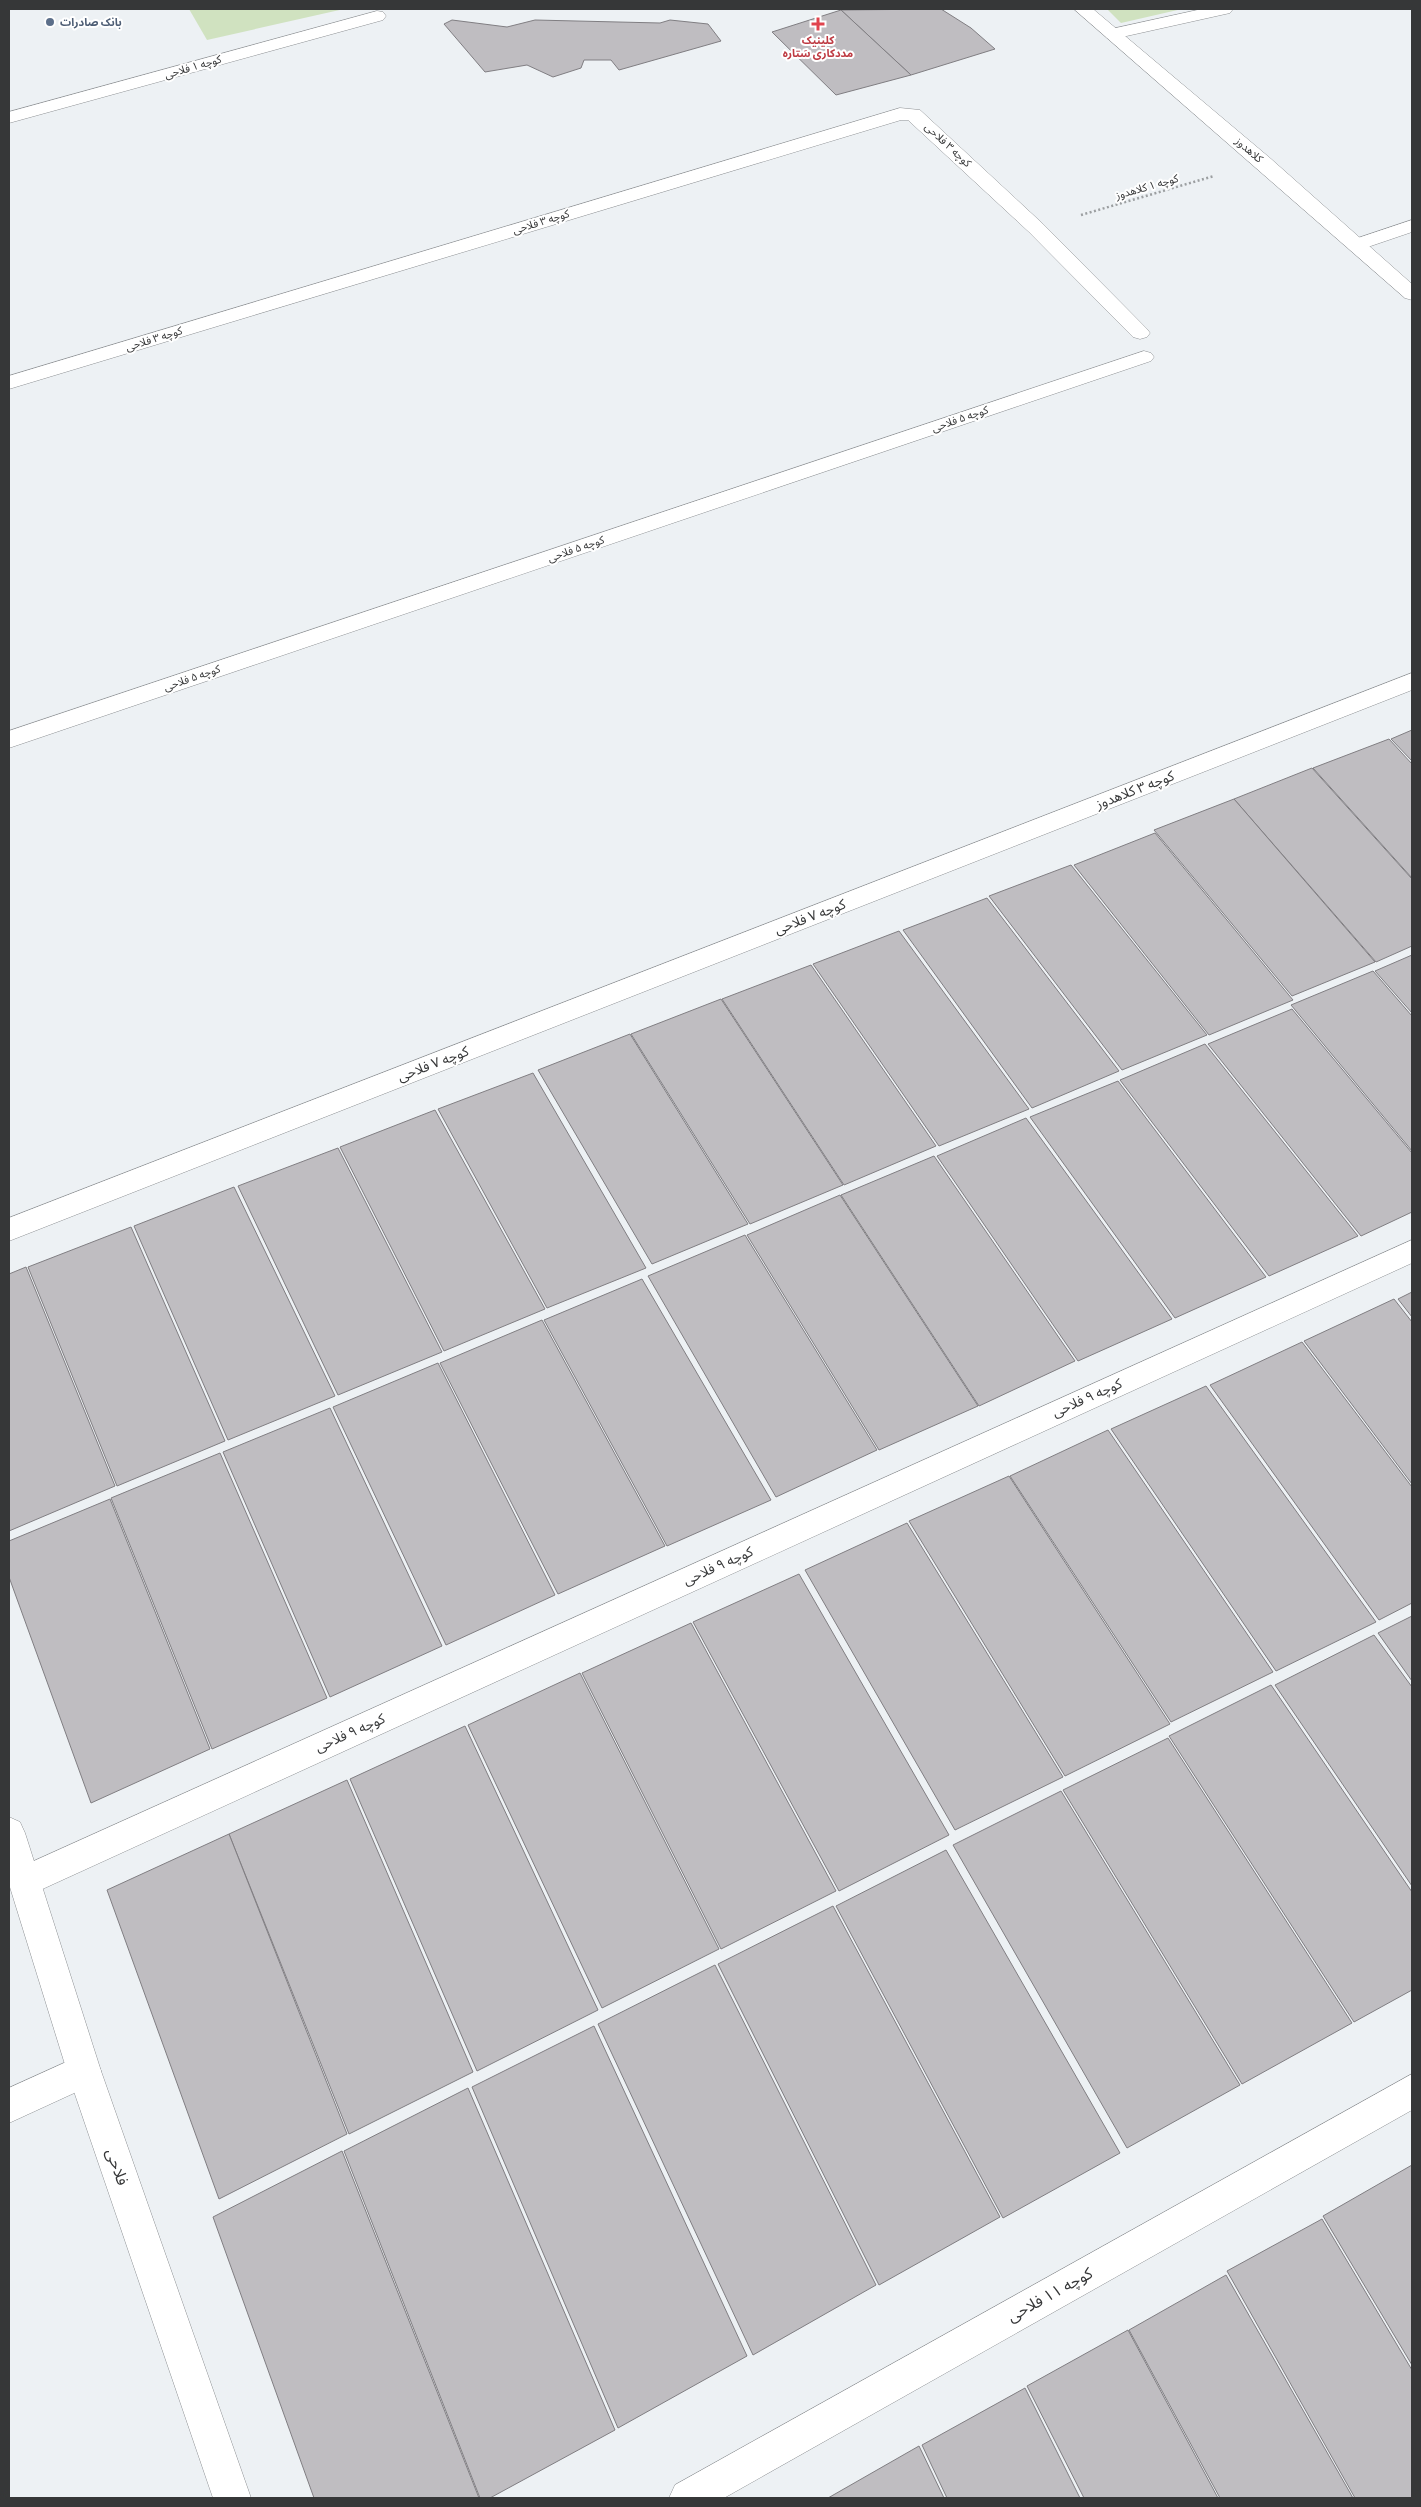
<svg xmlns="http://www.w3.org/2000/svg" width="1421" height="2507" viewBox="0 0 1421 2507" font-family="Signika,'Noto Sans Arabic',sans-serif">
  <rect width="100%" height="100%" fill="#edf1f4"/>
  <g fill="#d0e2c0">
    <polygon points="189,9 344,9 207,40"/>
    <polygon points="1107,9 1182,9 1121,23"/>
  </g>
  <g fill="#bfbdc1" stroke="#807e82">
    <polygon points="941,9 971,28 995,49 911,75 841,10"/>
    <polygon points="841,10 911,75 836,95 772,32"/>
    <polygon points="452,20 507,27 535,20 660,23 670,20 708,24 721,41 619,70 611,60 584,60 581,68 553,77 527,65 485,72 444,24"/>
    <polygon points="1412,730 1412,761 1391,739"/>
    <polygon points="1389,739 1412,764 1412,878 1313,768"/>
    <polygon points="1312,768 1412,879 1412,946 1376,962 1234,799"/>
    <polygon points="1234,799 1375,962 1292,996 1154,830"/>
    <polygon points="1155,833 1293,1000 1209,1035 1074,865"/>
    <polygon points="1071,865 1207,1035 1122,1070 989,896"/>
    <polygon points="987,898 1119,1071 1032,1108 903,930"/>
    <polygon points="899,931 1029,1109 939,1146 813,964"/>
    <polygon points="1412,955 1412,1013 1375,971"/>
    <polygon points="811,965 936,1146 844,1185 722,999"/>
    <polygon points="1373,971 1412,1016 1412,1151 1291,1005"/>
    <polygon points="721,999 843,1185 750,1224 631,1034"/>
    <polygon points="1292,1009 1412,1153 1412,1212 1361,1236 1208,1044"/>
    <polygon points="630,1034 748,1224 652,1264 538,1070"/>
    <polygon points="1205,1044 1358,1236 1269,1276 1120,1080"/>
    <polygon points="533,1073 646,1268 547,1308 438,1109"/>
    <polygon points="1118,1081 1266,1277 1175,1318 1030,1117"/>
    <polygon points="435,1110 545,1309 444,1351 340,1147"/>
    <polygon points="1026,1118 1172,1319 1078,1361 937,1156"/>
    <polygon points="338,1148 442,1352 338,1395 238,1186"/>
    <polygon points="934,1156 1075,1361 979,1406 841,1195"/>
    <polygon points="234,1187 335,1396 228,1440 134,1226"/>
    <polygon points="840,1195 978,1406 879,1450 747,1235"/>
    <polygon points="131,1227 225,1441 117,1486 28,1267"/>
    <polygon points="745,1235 877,1450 776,1497 648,1276"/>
    <polygon points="26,1267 115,1486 9,1531 9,1274"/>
    <polygon points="642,1279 771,1500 667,1546 544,1320"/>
    <polygon points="1412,1292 1412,1317 1398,1299"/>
    <polygon points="1394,1299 1412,1322 1412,1484 1304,1341"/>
    <polygon points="542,1320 665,1546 558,1594 440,1363"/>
    <polygon points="1302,1342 1412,1487 1412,1603 1379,1620 1210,1385"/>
    <polygon points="438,1363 555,1595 446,1645 333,1407"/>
    <polygon points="1206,1386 1376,1622 1276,1671 1111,1429"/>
    <polygon points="330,1408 442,1646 330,1697 223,1452"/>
    <polygon points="1108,1430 1273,1672 1171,1722 1010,1476"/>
    <polygon points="220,1453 327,1698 212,1749 111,1498"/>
    <polygon points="1009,1476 1170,1724 1065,1776 909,1521"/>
    <polygon points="110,1499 210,1749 91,1803 9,1577 9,1541"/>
    <polygon points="907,1523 1063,1777 955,1830 805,1570"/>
    <polygon points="799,1574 949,1835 839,1891 693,1622"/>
    <polygon points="1412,1616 1412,1681 1378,1633"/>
    <polygon points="691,1623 836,1891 721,1949 582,1673"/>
    <polygon points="1374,1635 1412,1687 1412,1886 1275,1685"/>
    <polygon points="580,1673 719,1949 602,2008 468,1725"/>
    <polygon points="1271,1685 1412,1892 1412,1990 1354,2022 1169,1736"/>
    <polygon points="465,1726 598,2010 477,2071 350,1779"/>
    <polygon points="1168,1738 1352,2023 1242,2084 1063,1790"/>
    <polygon points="347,1780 473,2072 349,2134 229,1834"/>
    <polygon points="1061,1791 1240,2085 1127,2148 953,1845"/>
    <polygon points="229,1834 347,2134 219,2199 107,1890"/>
    <polygon points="946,1850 1120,2153 1003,2218 836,1906"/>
    <polygon points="833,1906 1000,2217 879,2285 718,1964"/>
    <polygon points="715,1965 876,2285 753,2355 598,2024"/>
    <polygon points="594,2026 747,2356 618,2428 472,2087"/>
    <polygon points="468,2088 615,2430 490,2498 480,2498 344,2151"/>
    <polygon points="342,2151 479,2498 314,2498 213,2217"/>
    <polygon points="1412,2165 1412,2365 1323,2216"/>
    <polygon points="1322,2219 1412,2370 1412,2498 1355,2498 1227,2271"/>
    <polygon points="1226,2275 1353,2498 1220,2498 1129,2330"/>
    <polygon points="1128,2330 1218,2498 1084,2498 1027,2386"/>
    <polygon points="1025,2388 1080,2498 947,2498 922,2445"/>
    <polygon points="919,2446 944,2498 828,2498"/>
  </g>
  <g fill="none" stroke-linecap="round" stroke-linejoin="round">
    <g stroke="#8e9194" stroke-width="1">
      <g id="street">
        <polygon points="1202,9 1233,9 1230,13 1113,39 1107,38 1104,34 1107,30"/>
        <polygon points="377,11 383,12 386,16 383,20 9,123 9,112"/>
        <polygon points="900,108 920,110 1043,224 1147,329 1150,333 1147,337 1140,339 1133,337 1029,232 908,120 901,120 9,389 9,376"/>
        <polygon points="1412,220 1412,232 1356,251 1349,249 1346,245 1349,241"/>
        <polygon points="1144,351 1151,353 1154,357 1151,361 9,748 9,731"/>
        <polygon points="1412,673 1412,690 9,1241 9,1218"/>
        <polygon points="1412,1240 1412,1263 36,1892 25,1897 14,1892 9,1881 14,1870"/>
        <polygon points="84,2054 96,2059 101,2071 96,2083 9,2123 9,2088"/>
        <polygon points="1412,2074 1412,2110 724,2498 669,2498 675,2485"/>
      </g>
    </g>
    <g stroke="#8e9194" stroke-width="1">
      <g id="secondary">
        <polygon points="1074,9 1093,9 1270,158 1412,284 1412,300 1405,298"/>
        <polygon points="9,1817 20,1822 25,1833 101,2071 251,2498 213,2498 67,2071 9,1884"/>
      </g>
    </g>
    <polyline stroke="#9c9fa1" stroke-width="2.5" stroke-dasharray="2 2.5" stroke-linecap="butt" points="1081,215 1214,176"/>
    <use href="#street" fill="#fff" fill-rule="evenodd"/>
    <use href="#secondary" fill="#fff" fill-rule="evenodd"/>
  </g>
  <circle fill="#5c6f8a" stroke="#fff" stroke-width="2" cx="50" cy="22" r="5"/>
  <path fill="#e0444e" stroke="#fff" stroke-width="2" d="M815.5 16.5h5v5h5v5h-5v5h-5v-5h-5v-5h5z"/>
  <g text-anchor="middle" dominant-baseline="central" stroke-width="4" stroke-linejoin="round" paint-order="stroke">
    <g font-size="11" font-weight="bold" fill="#4e5e75" stroke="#fff" text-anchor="start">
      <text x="60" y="22">بانک صادرات</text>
    </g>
    <g font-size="11" font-weight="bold" fill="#be3a42" stroke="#fff">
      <text x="818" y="40">کلینیک<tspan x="818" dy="13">مددکاری سَتاره</tspan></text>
    </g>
    <g font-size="11" fill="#363738" stroke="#fff">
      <text transform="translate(193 67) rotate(-16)">کوچه ۱ فلاحی</text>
      <text transform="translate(948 145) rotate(43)">کوچه ۳ فلاحی</text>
      <text transform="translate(1249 150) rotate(41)">کلاهدوز</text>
      <text transform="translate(1147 187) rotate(-16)">کوچه ۱ کلاهدوز</text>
      <text transform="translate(541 222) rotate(-17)">کوچه ۳ فلاحی</text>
      <text transform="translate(154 339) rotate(-17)">کوچه ۳ فلاحی</text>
      <text transform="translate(960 419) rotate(-19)">کوچه ۵ فلاحی</text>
      <text transform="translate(576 549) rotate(-19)">کوچه ۵ فلاحی</text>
      <text transform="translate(192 678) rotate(-19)">کوچه ۵ فلاحی</text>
    </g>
    <g font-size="14" fill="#363738" stroke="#fff">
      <text transform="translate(1135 790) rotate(-21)">کوچه ۳ کلاهدوز</text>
      <text transform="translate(810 917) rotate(-21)">کوچه ۷ فلاحی</text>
      <text transform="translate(433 1064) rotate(-21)">کوچه ۷ فلاحی</text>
      <text transform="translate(1087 1398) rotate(-24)">کوچه ۹ فلاحی</text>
      <text transform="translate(718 1566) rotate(-24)">کوچه ۹ فلاحی</text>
      <text transform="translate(350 1733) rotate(-24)">کوچه ۹ فلاحی</text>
    </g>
    <g font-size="16" fill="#363738" stroke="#fff">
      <text transform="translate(117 2167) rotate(71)">فلاحی</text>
      <text transform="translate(1050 2295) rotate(-29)">کوچه ۱۱ فلاحی</text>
    </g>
  </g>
  <rect width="1421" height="2507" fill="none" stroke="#363738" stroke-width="20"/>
</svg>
